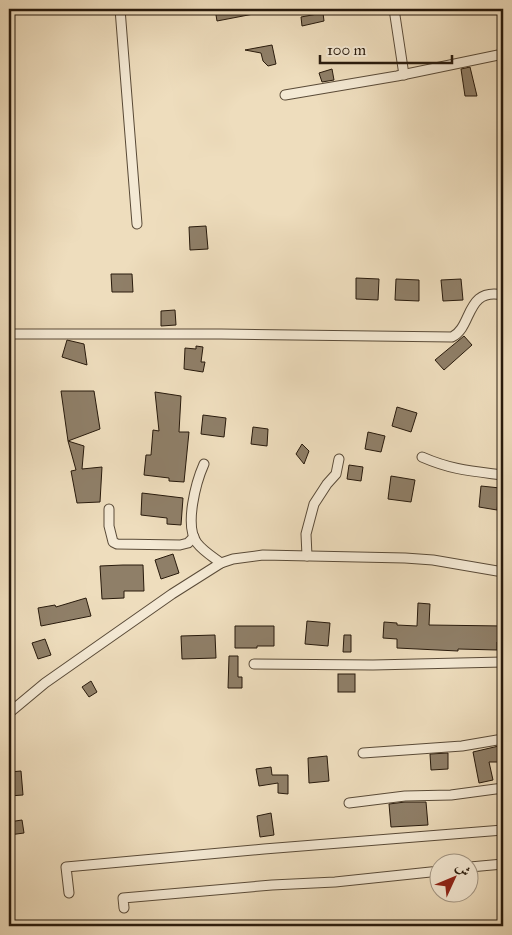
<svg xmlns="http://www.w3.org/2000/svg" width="512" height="935" viewBox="0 0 512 935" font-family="'IM FELL Great Primer',Amiri,serif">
  <rect width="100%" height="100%" fill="#eeddbd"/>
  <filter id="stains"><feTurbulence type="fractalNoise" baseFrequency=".004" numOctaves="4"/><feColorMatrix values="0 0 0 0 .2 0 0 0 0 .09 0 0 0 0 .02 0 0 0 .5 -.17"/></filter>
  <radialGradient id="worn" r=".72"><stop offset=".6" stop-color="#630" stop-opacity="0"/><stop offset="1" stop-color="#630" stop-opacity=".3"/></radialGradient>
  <g fill="#8f7f68" stroke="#281a0c">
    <polygon points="215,9 263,9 264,12 217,21"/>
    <polygon points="323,13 324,21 302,26 301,17"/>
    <polygon points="272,45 276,64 268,66 263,61 261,53 245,50"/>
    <polygon points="470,67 477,96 465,96 461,69"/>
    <polygon points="332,69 334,80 322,82 319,73"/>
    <polygon points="206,226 208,249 190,250 189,227"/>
    <polygon points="111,274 132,274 133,292 112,292"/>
    <polygon points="356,278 379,279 378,300 356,299"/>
    <polygon points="396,279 419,280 419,301 395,300"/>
    <polygon points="461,279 463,300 443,301 441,280"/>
    <polygon points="175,310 176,325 161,326 161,311"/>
    <polygon points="464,336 472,345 444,370 435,360"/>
    <polygon points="67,340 84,344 87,365 62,357"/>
    <polygon points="196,346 203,347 201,362 205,362 203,372 184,369 185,348 196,349"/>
    <polygon points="61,391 94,391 100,429 68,441"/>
    <polygon points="155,392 181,396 179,432 189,432 184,482 169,481 169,478 144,475 146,455 151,455 153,430 159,431"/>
    <polygon points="397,407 417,413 411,432 392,426"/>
    <polygon points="203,415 226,418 224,437 201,434"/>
    <polygon points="253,427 268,429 267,446 251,444"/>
    <polygon points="368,432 385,436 381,452 365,449"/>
    <polygon points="68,441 84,446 82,469 102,467 100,502 77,503 71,471 76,470"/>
    <polygon points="302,444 309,451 304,464 296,454"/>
    <polygon points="349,465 363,467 361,481 347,479"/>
    <polygon points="391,476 415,480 411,502 388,499"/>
    <polygon points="481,486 500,488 497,510 479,507"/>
    <polygon points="142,493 183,498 181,525 167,524 167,518 141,515"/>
    <polygon points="173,554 179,573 161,579 155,560"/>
    <polygon points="123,565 143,565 144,591 124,591 124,598 102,599 100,566"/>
    <polygon points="86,598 91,616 41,626 38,608 55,605 56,607"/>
    <polygon points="418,603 430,604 429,625 503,626 503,642 497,642 497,650 458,649 458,651 397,648 397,639 383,638 384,622 397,623 397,625 417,626"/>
    <polygon points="307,621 330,623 328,646 305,644"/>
    <polygon points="235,626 274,626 274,646 257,646 257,648 235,648"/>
    <polygon points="215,635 216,658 182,659 181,636"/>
    <polygon points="344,635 351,635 351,652 343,652"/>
    <polygon points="45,639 51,655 38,659 32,643"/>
    <polygon points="229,656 238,656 238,677 242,677 242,688 228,688"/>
    <rect x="338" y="674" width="17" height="18"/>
    <polygon points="91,681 97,692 89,697 82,687"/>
    <polygon points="503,745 503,752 501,752 502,762 489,762 493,780 479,783 473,752"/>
    <polygon points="448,753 448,769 431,770 430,754"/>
    <polygon points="327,756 329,781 309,783 308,758"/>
    <polygon points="271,767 272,775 288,775 288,794 278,793 278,783 259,786 256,769"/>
    <polygon points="21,771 23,795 9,796 9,772"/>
    <polygon points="405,802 426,802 428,825 391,827 389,804"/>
    <polygon points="271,813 274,835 260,837 257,816"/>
    <polygon points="22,820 24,833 9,835 9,822"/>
  </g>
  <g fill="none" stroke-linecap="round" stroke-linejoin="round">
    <g stroke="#5a4b38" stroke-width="11">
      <g id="street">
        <polyline points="120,9 137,224"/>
        <polyline points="394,9 404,75"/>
        <polyline points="285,95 397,76 503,54"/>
        <path d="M 9,334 L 221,334 L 452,337 C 473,327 465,287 503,295"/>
        <path d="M 422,457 C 452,470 471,471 503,475"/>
        <path d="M 204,464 C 196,482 184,526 197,543 C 203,551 213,557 221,563"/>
        <polyline points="109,509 109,526 113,542 117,544 180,545 188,543 194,537"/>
        <polyline points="307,556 306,534 314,504 327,484 336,474 339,459"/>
        <polyline points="254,664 373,665 503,662"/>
        <polyline points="9,713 45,683 172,594 221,563 233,559 263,555 405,558 433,560 503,572"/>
        <polyline points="363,753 462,746 503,739"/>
        <polyline points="349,803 405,796 451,795 503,788"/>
        <polyline points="470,867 503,864"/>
        <polyline points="69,893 66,867 264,849 503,830"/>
        <polyline points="124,908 123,898 272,885 335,882 440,871"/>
      </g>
    </g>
    <use href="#street" stroke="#f4e9d4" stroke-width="9"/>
  </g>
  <rect width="512" height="935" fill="none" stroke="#eeddbd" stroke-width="30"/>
  <rect x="10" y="10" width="492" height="915" fill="none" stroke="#281a0c" stroke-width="2.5"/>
  <rect x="15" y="15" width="482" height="905" fill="none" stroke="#281a0c"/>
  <g transform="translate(454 878) rotate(46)"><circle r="24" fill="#f4e9d4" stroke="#a29684"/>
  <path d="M0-4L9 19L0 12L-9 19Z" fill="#8f2418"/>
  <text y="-8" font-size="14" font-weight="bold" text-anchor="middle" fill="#281a0c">ش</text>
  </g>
  <path d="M320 55v8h132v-8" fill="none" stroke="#281a0c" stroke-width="2.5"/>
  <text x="327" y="55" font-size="15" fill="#281a0c" stroke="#f4e9d4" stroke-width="4" paint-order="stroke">100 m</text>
  <rect width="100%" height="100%" filter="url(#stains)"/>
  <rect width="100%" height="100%" fill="url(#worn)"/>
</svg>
